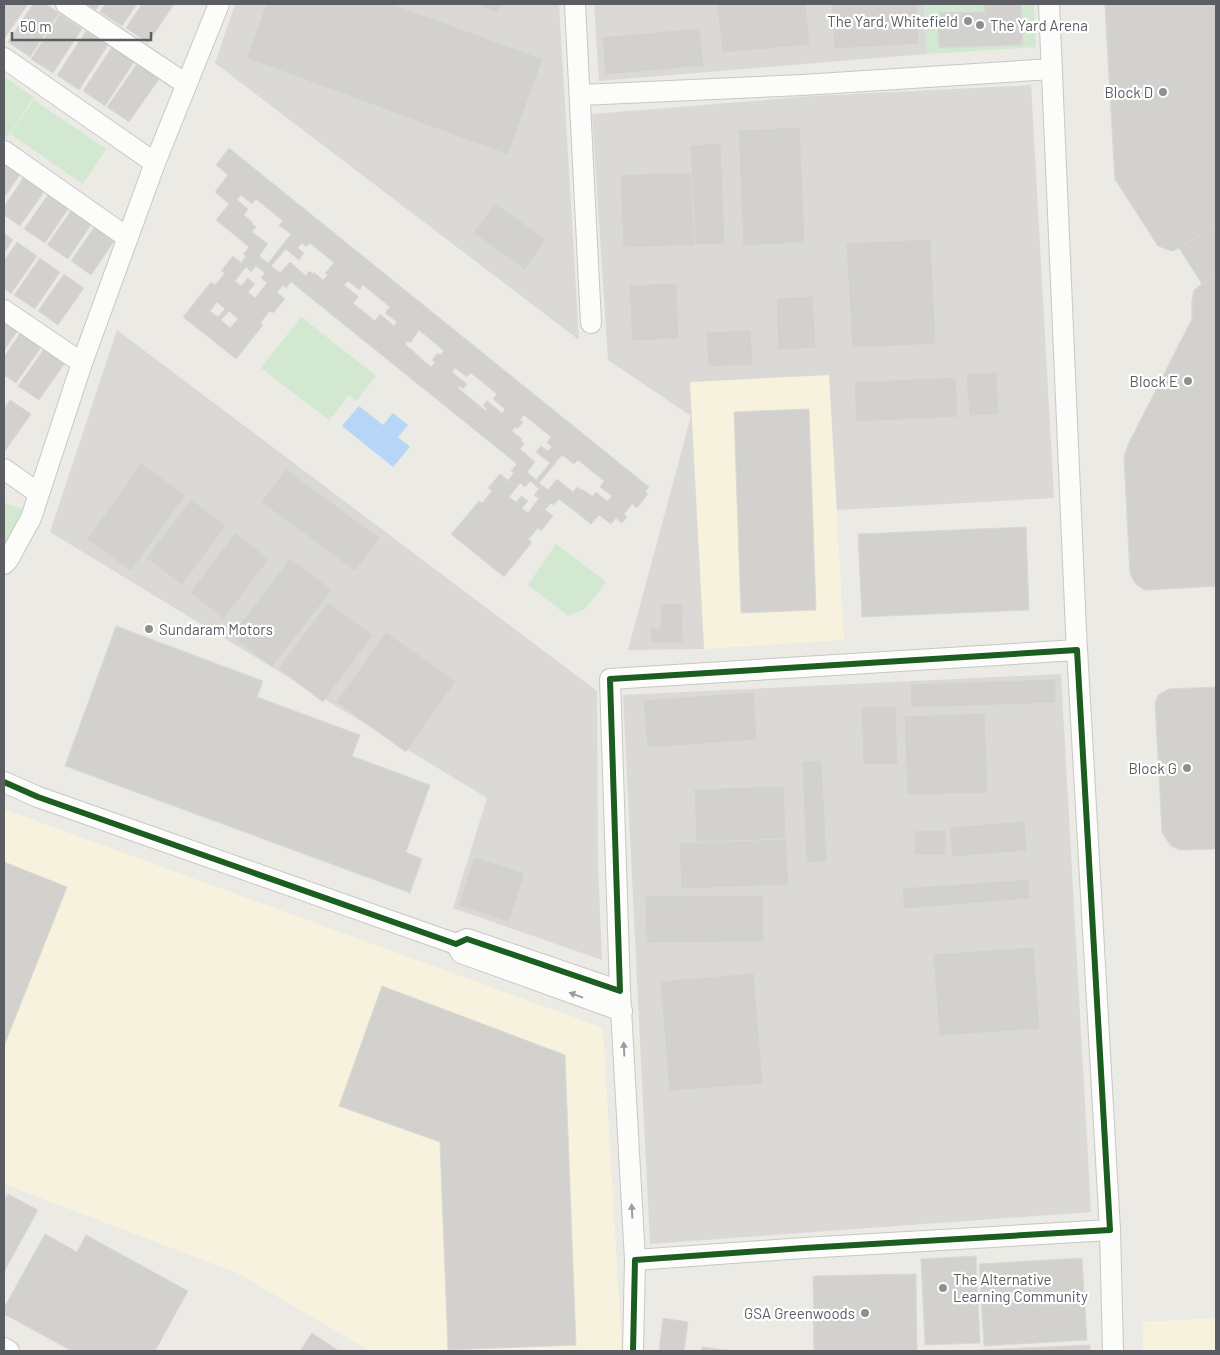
<svg xmlns="http://www.w3.org/2000/svg" width="1220" height="1355" viewBox="0 0 1220 1355" font-family="Barlow,sans-serif">
  <rect width="100%" height="100%" fill="#ebeae5"/>
  <g fill="#f6f2dd">
    <polygon points="829,375 844,640 704,649 689,382"/>
    <polygon points="4,809 603,1028 622,1351 370,1351 237,1273 4,1184"/>
    <polygon points="1216,1318 1216,1351 1143,1351 1142,1322"/>
  </g>
  <g fill="#dbd9d5">
    <polygon points="235,4 559,4 579,340 215,63"/>
    <polygon points="594,4 924,4 927,54 599,81"/>
    <polygon points="1031,85 1054,498 837,510 829,375 690,382 704,649 628,650 691,416 608,360 592,114 813,96"/>
    <polygon points="117,330 597,691 598,866 602,960 453,908 487,798 50,532"/>
    <polygon points="1061,674 1091,1212 650,1244 623,695"/>
  </g>
  <g fill="#d2e8d1">
    <polygon points="924,4 1034,4 1036,47 927,54"/>
    <polygon points="4,77 34,97 7,137 4,136"/>
    <polygon points="34,100 106,149 83,184 10,134"/>
    <polygon points="301,317 376,376 356,401 349,395 329,420 261,368"/>
    <polygon points="4,503 28,510 4,557"/>
    <polygon points="556,544 606,582 585,609 568,616 528,585"/>
  </g>
  <polygon fill="#b7d6f7" points="359,406 383,425 393,413 408,425 398,437 410,447 393,467 342,426"/>
  <g fill="#d2d1ce" stroke="#dad9d4" fill-rule="evenodd">
    <polygon points="4,4 28,4 4,39"/>
    <polygon points="33,4 46,4 59,13 30,57 8,42"/>
    <polygon points="86,4 100,4 96,10"/>
    <polygon points="105,4 137,4 122,26 100,12"/>
    <polygon points="142,4 174,4 148,43 126,28"/>
    <polygon points="266,4 393,4 543,59 508,155 246,58"/>
    <polygon points="476,4 502,4 498,13"/>
    <polygon points="717,4 806,4 810,45 722,53"/>
    <polygon points="831,4 917,4 919,44 834,49"/>
    <polygon points="984,4 1021,4 1023,45 939,48 937,13 985,12"/>
    <polygon points="1105,4 1216,4 1216,586 1144,590 1134,582 1130,573 1124,456 1129,443 1192,319 1192,301 1194,290 1202,284 1179,248 1172,251 1158,246 1115,179"/>
    <polygon points="1105,4 1216,4 1216,225 1179,248 1172,251 1158,246 1115,179"/>
    <polygon points="60,14 82,29 53,73 31,59"/>
    <polygon points="700,28 704,66 605,75 602,37"/>
    <polygon points="86,31 108,45 79,90 57,75"/>
    <polygon points="112,47 134,62 105,106 83,91"/>
    <polygon points="137,64 159,79 129,122 107,107"/>
    <polygon points="800,127 805,243 743,246 738,130"/>
    <polygon points="721,143 725,244 695,245 690,145"/>
    <path d="M 229,148 L 649,487 L 645,492 L 648,494 L 637,508 L 632,504 L 624,514 L 627,517 L 622,523 L 616,518 L 611,524 L 599,515 L 591,524 L 559,499 L 554,505 L 551,503 L 545,510 L 536,502 L 539,499 L 534,495 L 539,489 L 530,481 L 525,487 L 520,483 L 517,487 L 508,480 L 514,473 L 511,471 L 517,464 L 291,282 L 286,288 L 283,285 L 277,292 L 285,299 L 273,313 L 270,311 L 260,323 L 263,325 L 236,359 L 183,317 L 211,282 L 215,285 L 225,273 L 221,271 L 233,256 L 241,263 L 246,256 L 243,254 L 249,247 L 216,220 L 229,204 L 215,192 L 228,175 L 216,165 ZM 241,195 L 252,204 L 256,199 L 283,221 L 279,225 L 291,234 L 268,263 L 259,256 L 268,244 L 252,232 L 256,227 L 252,224 L 253,223 L 244,215 L 248,209 L 237,200 ZM 302,243 L 306,247 L 310,243 L 334,263 L 325,273 L 328,275 L 323,280 L 314,272 L 313,274 L 309,271 L 306,276 L 290,262 L 280,273 L 271,266 L 286,249 L 299,260 L 304,253 L 298,248 ZM 256,266 L 265,273 L 261,278 L 267,283 L 255,298 L 248,292 L 255,284 L 248,278 L 241,286 L 235,281 L 246,267 L 251,272 ZM 348,281 L 359,290 L 363,285 L 390,307 L 385,313 L 397,322 L 394,326 L 380,314 L 375,321 L 353,303 L 359,297 L 344,285 ZM 217,302 L 225,309 L 218,317 L 210,311 ZM 229,311 L 238,319 L 230,328 L 221,320 ZM 419,330 L 444,351 L 440,355 L 438,353 L 432,360 L 435,362 L 431,367 L 405,344 L 408,341 L 410,343 ZM 455,368 L 467,377 L 471,373 L 497,394 L 493,399 L 505,409 L 502,413 L 487,401 L 483,405 L 487,409 L 486,411 L 458,388 L 460,386 L 463,389 L 467,384 L 452,372 ZM 524,415 L 551,437 L 547,443 L 552,447 L 548,451 L 541,446 L 536,452 L 550,463 L 536,480 L 527,472 L 535,462 L 520,449 L 524,444 L 521,441 L 522,439 L 512,431 L 515,427 L 517,429 L 523,422 L 520,420 ZM 562,455 L 574,464 L 578,460 L 604,481 L 600,487 L 612,496 L 607,501 L 596,492 L 592,496 L 582,489 L 581,490 L 577,487 L 573,492 L 557,479 L 548,490 L 539,483 Z"/>
    <polygon points="4,161 21,173 4,198"/>
    <polygon points="691,172 695,245 623,248 620,175"/>
    <polygon points="25,175 46,189 20,226 4,215 4,207"/>
    <polygon points="50,192 70,206 45,243 24,229"/>
    <polygon points="495,203 546,239 525,270 473,233"/>
    <polygon points="73,208 93,222 68,259 47,245"/>
    <polygon points="97,223 117,237 91,275 71,261"/>
    <polygon points="4,233 13,240 4,253"/>
    <polygon points="931,239 936,344 852,348 846,243"/>
    <polygon points="17,242 37,256 11,294 4,288 4,261"/>
    <polygon points="40,258 60,272 35,309 14,295"/>
    <polygon points="64,274 84,288 58,325 38,311"/>
    <polygon points="1216,275 1216,586 1144,590 1134,582 1130,573 1124,456 1129,443 1192,319 1192,301 1194,290"/>
    <polygon points="677,283 679,339 632,341 629,285"/>
    <polygon points="813,296 816,348 778,350 776,298"/>
    <polygon points="4,320 18,330 4,351"/>
    <polygon points="751,330 753,365 708,367 706,332"/>
    <polygon points="21,332 42,346 16,383 4,375 4,357"/>
    <polygon points="44,349 65,363 39,400 18,386"/>
    <polygon points="997,372 999,415 969,416 966,374"/>
    <polygon points="956,377 958,417 856,422 854,382"/>
    <polygon points="10,400 31,414 5,451 4,409"/>
    <polygon points="809,409 816,610 741,613 734,412"/>
    <polygon points="141,463 186,495 131,571 87,539"/>
    <polygon points="286,469 380,538 355,571 261,502"/>
    <polygon points="500,474 517,487 509,497 516,502 521,496 528,501 522,508 528,513 536,502 553,516 541,531 538,528 528,540 532,542 504,577 451,534 479,501 482,503 492,491 488,488"/>
    <polygon points="191,499 226,526 182,585 146,558"/>
    <polygon points="1026,527 1029,610 862,617 858,534"/>
    <polygon points="235,533 269,559 224,619 190,593"/>
    <polygon points="290,558 332,590 272,667 231,636"/>
    <polygon points="328,602 373,635 323,702 278,668"/>
    <polygon points="682,603 683,643 651,643 650,628 660,628 660,604"/>
    <polygon points="116,626 263,681 257,697 360,735 352,756 430,785 406,852 422,859 410,893 65,766"/>
    <polygon points="386,632 456,681 406,752 336,702"/>
    <polygon points="1056,679 1056,703 911,708 910,684"/>
    <polygon points="1216,687 1216,849 1181,850 1171,846 1162,833 1155,703 1158,695 1169,689"/>
    <polygon points="754,692 757,740 647,748 643,700"/>
    <polygon points="896,706 898,764 863,765 861,707"/>
    <polygon points="985,713 988,793 907,795 904,716"/>
    <polygon points="822,760 827,862 806,863 802,761"/>
    <polygon points="784,786 786,839 696,843 694,789"/>
    <polygon points="1025,821 1027,851 952,857 949,827"/>
    <polygon points="946,830 946,855 914,855 914,831"/>
    <polygon points="786,839 789,885 681,889 679,843"/>
    <polygon points="474,857 525,873 509,922 458,906"/>
    <polygon points="4,862 67,887 4,1046"/>
    <polygon points="1029,879 1030,899 904,909 902,888"/>
    <polygon points="764,895 764,942 646,943 645,896"/>
    <polygon points="1034,947 1040,1029 939,1036 933,954"/>
    <polygon points="754,973 763,1084 669,1091 660,981"/>
    <polygon points="382,986 565,1055 576,1345 448,1350 440,1142 339,1106"/>
    <polygon points="8,1194 38,1210 4,1272 4,1202"/>
    <polygon points="45,1234 77,1252 86,1235 188,1291 155,1351 72,1351 4,1314 4,1308"/>
    <polygon points="976,1256 980,1343 925,1345 921,1259"/>
    <polygon points="1082,1258 1087,1340 984,1346 979,1264"/>
    <polygon points="916,1274 917,1351 814,1351 813,1276"/>
    <polygon points="663,1318 688,1322 684,1351 659,1351"/>
    <polygon points="312,1333 339,1351 300,1351"/>
    <polygon points="1090,1345 1090,1351 958,1351"/>
    <polygon points="702,1347 734,1351 701,1351"/>
  </g>
  <g fill="none" stroke-linecap="round" stroke-linejoin="round">
    <g stroke="#c7c7c5" stroke-width="22">
      <g id="minor">
        <polyline points="66,4 186,84"/>
        <polyline points="575,4 591,323"/>
        <polyline points="1049,4 1076,631 1110,1230 1113,1351"/>
        <polyline points="4,58 155,163"/>
        <polyline points="580,95 802,85 1052,69"/>
        <polyline points="4,151 128,238"/>
        <polyline points="4,310 82,363"/>
        <polyline points="4,469 38,493"/>
        <polyline points="4,564 8,560 31,518 82,363 155,163 219,4"/>
        <polyline points="4,782 38,797 456,944 461,953 622,1011"/>
        <polyline points="456,944 467,939 620,991"/>
        <polyline points="635,1260 804,1248 1110,1230"/>
        <polyline points="4,1348 9,1351"/>
        <polyline points="633,1351 635,1260 620,991 610,679 1077,650"/>
      </g>
    </g>
    <use href="#minor" stroke="#fcfcfb" stroke-width="20"/>
    <g stroke="#fff" stroke-width="9">
      <polyline id="cycleway" points="4,782 38,797 456,944 467,939 620,991 610,679 1077,650 1110,1230 804,1248 635,1260 633,1351"/>
    </g>
    <use href="#cycleway" stroke="#1b5e20" stroke-width="6"/>
  </g>
  <defs><path id="oneway-solid" d="M-6-.8H1V-3.2L6.5 0L1 3.2V.8H-6Z" transform="scale(1.25)"/></defs>
  <g fill="#9b9da0">
    <use href="#oneway-solid" transform="translate(576 995) rotate(-160)"/>
    <use href="#oneway-solid" transform="translate(624 1049) rotate(-93)"/>
    <use href="#oneway-solid" transform="translate(632 1211) rotate(-93)"/>
  </g>
  <g fill="#8d8f90" stroke="#fff" stroke-width="2">
    <circle cx="968" cy="21" r="5"/>
    <circle cx="980" cy="25" r="5"/>
    <circle cx="1163" cy="92" r="5"/>
    <circle cx="1188" cy="381" r="5"/>
    <circle cx="149" cy="629" r="5"/>
    <circle cx="1187" cy="768" r="5"/>
    <circle cx="943" cy="1288" r="5"/>
    <circle cx="865" cy="1313" r="5"/>
  </g>
  <g text-anchor="middle" dominant-baseline="central" stroke-width="4.5" stroke-linejoin="round" paint-order="stroke">
    <g font-size="15" fill="#5a5e63" stroke="#fff" text-anchor="end">
      <text x="958" y="21">The Yard, Whitefield</text>
      <text x="990" y="25" text-anchor="start">The Yard Arena</text>
      <text x="1153" y="92">Block D</text>
      <text x="1178" y="381">Block E</text>
      <text x="159" y="629" text-anchor="start">Sundaram Motors</text>
      <text x="1177" y="768">Block G</text>
      <text x="953" y="1279" text-anchor="start">The Alternative<tspan x="953" dy="17">Learning Community</tspan></text>
      <text x="855" y="1313">GSA Greenwoods</text>
    </g>
  </g>
  <rect width="1220" height="1355" fill="none" stroke="#5a5e63" stroke-width="10"/>
  <path d="M12 32v8h139v-8" fill="none" stroke="#5a5e63" stroke-width="2.5"/>
  <text x="20" y="32" font-size="15" fill="#5a5e63" stroke="#ffffff" stroke-width="4" paint-order="stroke">50 m</text>
</svg>
